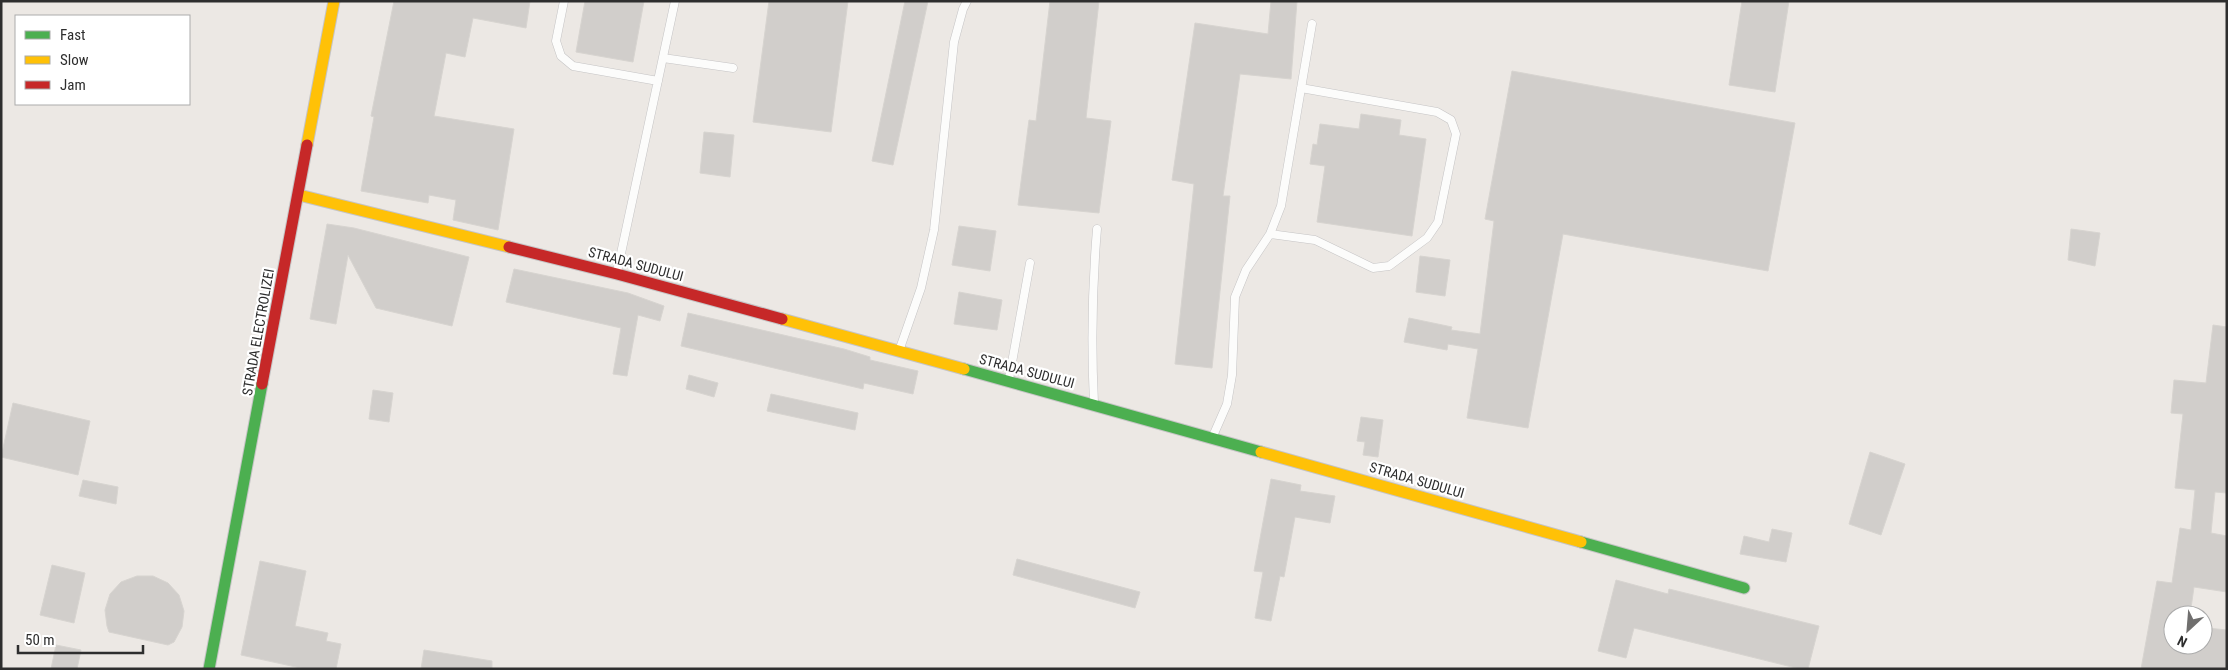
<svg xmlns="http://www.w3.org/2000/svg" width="2228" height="670" font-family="'Roboto Condensed',sans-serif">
  <rect width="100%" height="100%" fill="#ece8e4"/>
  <path fill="#d1cecb" stroke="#d7d4d0" d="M394,1H530L526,28L473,18L465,57L446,53L434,116L514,129L498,230L453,220L456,200L429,195L428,203L361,191L374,117L371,116Z
    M585,1H644L633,62L576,52Z
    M769,1H848L831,132L753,122Z
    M905,1H928L893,165L872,161Z
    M1050,1H1099L1086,118L1111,121L1099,213L1018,205L1029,120L1036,121Z
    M1271,1H1297L1291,79L1240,74L1223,196H1230L1212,368L1175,364L1194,184L1172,180L1195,23L1268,34Z
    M1742,1H1789L1775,92L1729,85Z
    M1512,71L1795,123L1768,271L1563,234L1528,428L1467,418L1478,349L1448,344L1447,350L1404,342L1409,318L1452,327L1451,330L1480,334L1494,221L1485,219Z
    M1361,114L1401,120L1399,135L1426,139L1412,236L1317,222L1325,166L1310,164L1313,144L1317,145L1320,124L1359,129Z
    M704,132L734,135L730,177L700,173Z
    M327,224L354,228L469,257L452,326L376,308L348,255L336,324L310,319Z
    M959,226L996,231L990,271L952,265Z
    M2071,229L2100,233L2095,266L2068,260Z
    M1420,256L1450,260L1445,296L1416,292Z
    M514,269L628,293L664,306L660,321L638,315L627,376L613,374L621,328L506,302Z
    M959,292L1002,300L997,330L954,324Z
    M688,313L844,349L870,357V360L918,371L913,394L864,383L863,389L681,346Z
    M2213,325L2227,327V493L2215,492L2211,533L2227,536V592L2194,587L2190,615H2173V645H2205L2207,628L2227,630V669H2141L2157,581L2172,583L2180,528L2191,530L2195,490L2175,488L2183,414L2171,413L2174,380L2206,383Z
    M689,375L718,383L714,397L686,389Z
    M373,390L393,393L389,422L369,419Z
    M771,394L858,413L855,430L767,411Z
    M13,403L90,421L78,475L1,457Z
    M1361,417L1383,420L1378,457L1363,455L1365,442L1357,441Z
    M1870,452L1905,464L1881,535L1849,524Z
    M1271,479L1301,485L1300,491L1335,496L1330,523L1295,517L1284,577L1280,576L1271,621L1255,618L1263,572L1254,571Z
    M83,480L118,487L116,504L79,496Z
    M1772,529L1792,533L1786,562L1740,554L1744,536L1769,542Z
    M1017,559L1140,592L1135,608L1013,575Z
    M260,561L306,571L295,626L328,633L326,641L341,644L336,669H305L241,655Z
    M52,565L85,573L74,623L40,615Z
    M137,576H153L168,583L179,595L184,611L182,627L174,642L168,645L109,632L107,626L105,610L110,594L121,582Z
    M1616,580L1668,594L1669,589L1819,626L1808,669H1800L1634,628L1626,658L1598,651Z
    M56,645L81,650L77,669H51Z
    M424,650L492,661V669H421Z"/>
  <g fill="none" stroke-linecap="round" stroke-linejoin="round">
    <defs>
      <path id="lane" d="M564,1L556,41L561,56L573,66L658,81
        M663,58L733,68
        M1270,234L1315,240L1373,268L1389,266L1427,238L1438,222L1456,134L1451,120L1437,112L1301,88
        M617,272L675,1
        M899,351L921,288L934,230L954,42L963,9L967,1
        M1009,379L1030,263
        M1094,403C1091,343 1092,289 1097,229
        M1213,436L1227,404L1232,375L1235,297L1246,270L1270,234L1281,206L1312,24"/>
      <path id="fast" d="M964,369L1261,452
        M1581,542L1744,588
        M209,669L262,384"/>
      <path id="slow" d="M307,145L334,1
        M299,195L509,247
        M782,319L964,369
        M1261,452L1581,542"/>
      <path id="jam" d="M509,247L617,274L782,319
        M262,384L307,145"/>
    </defs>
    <use href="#lane" stroke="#c5c4c5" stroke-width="9"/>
    <use href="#fast" stroke="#c5c4c5" stroke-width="13"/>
    <use href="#slow" stroke="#c5c4c5" stroke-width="13"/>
    <use href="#jam" stroke="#c5c4c5" stroke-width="13"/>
    <use href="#lane" stroke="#fcfcfb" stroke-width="8"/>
    <use href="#fast" stroke="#4caf50" stroke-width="11"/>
    <use href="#slow" stroke="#ffc107" stroke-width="11"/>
    <use href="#jam" stroke="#c62828" stroke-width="11"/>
  </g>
  <g text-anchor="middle" stroke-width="4.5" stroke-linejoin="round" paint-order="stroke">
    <g font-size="14" fill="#2e2e2e" stroke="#fff">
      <text transform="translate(636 264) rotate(15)" y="5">STRADA SUDULUI</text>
      <text transform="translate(258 332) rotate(-80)" y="5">STRADA ELECTROLIZEI</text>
      <text transform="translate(1027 371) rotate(15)" y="5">STRADA SUDULUI</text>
      <text transform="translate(1417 480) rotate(16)" y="5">STRADA SUDULUI</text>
    </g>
  </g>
  <rect width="2228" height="670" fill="none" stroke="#2e2e2e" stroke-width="5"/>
  <rect x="15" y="15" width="175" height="90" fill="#ffffff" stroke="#ababab"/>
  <rect x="25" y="31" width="25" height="8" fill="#4caf50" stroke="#ababab"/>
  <text x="60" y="40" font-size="15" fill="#2e2e2e">Fast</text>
  <rect x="25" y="56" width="25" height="8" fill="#ffc107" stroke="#ababab"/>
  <text x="60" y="65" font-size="15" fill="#2e2e2e">Slow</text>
  <rect x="25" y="81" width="25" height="8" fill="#c62828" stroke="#ababab"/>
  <text x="60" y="90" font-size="15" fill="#2e2e2e">Jam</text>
  <g transform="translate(2188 630) rotate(206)"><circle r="24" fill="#ffffff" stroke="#ababab"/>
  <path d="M0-4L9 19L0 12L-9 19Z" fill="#706f6e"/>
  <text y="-8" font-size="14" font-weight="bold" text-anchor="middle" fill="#2e2e2e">N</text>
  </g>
  <path d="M18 645v8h125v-8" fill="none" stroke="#2e2e2e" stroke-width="2.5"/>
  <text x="25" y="645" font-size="15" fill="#2e2e2e" stroke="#ffffff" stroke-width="4" paint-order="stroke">50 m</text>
</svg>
